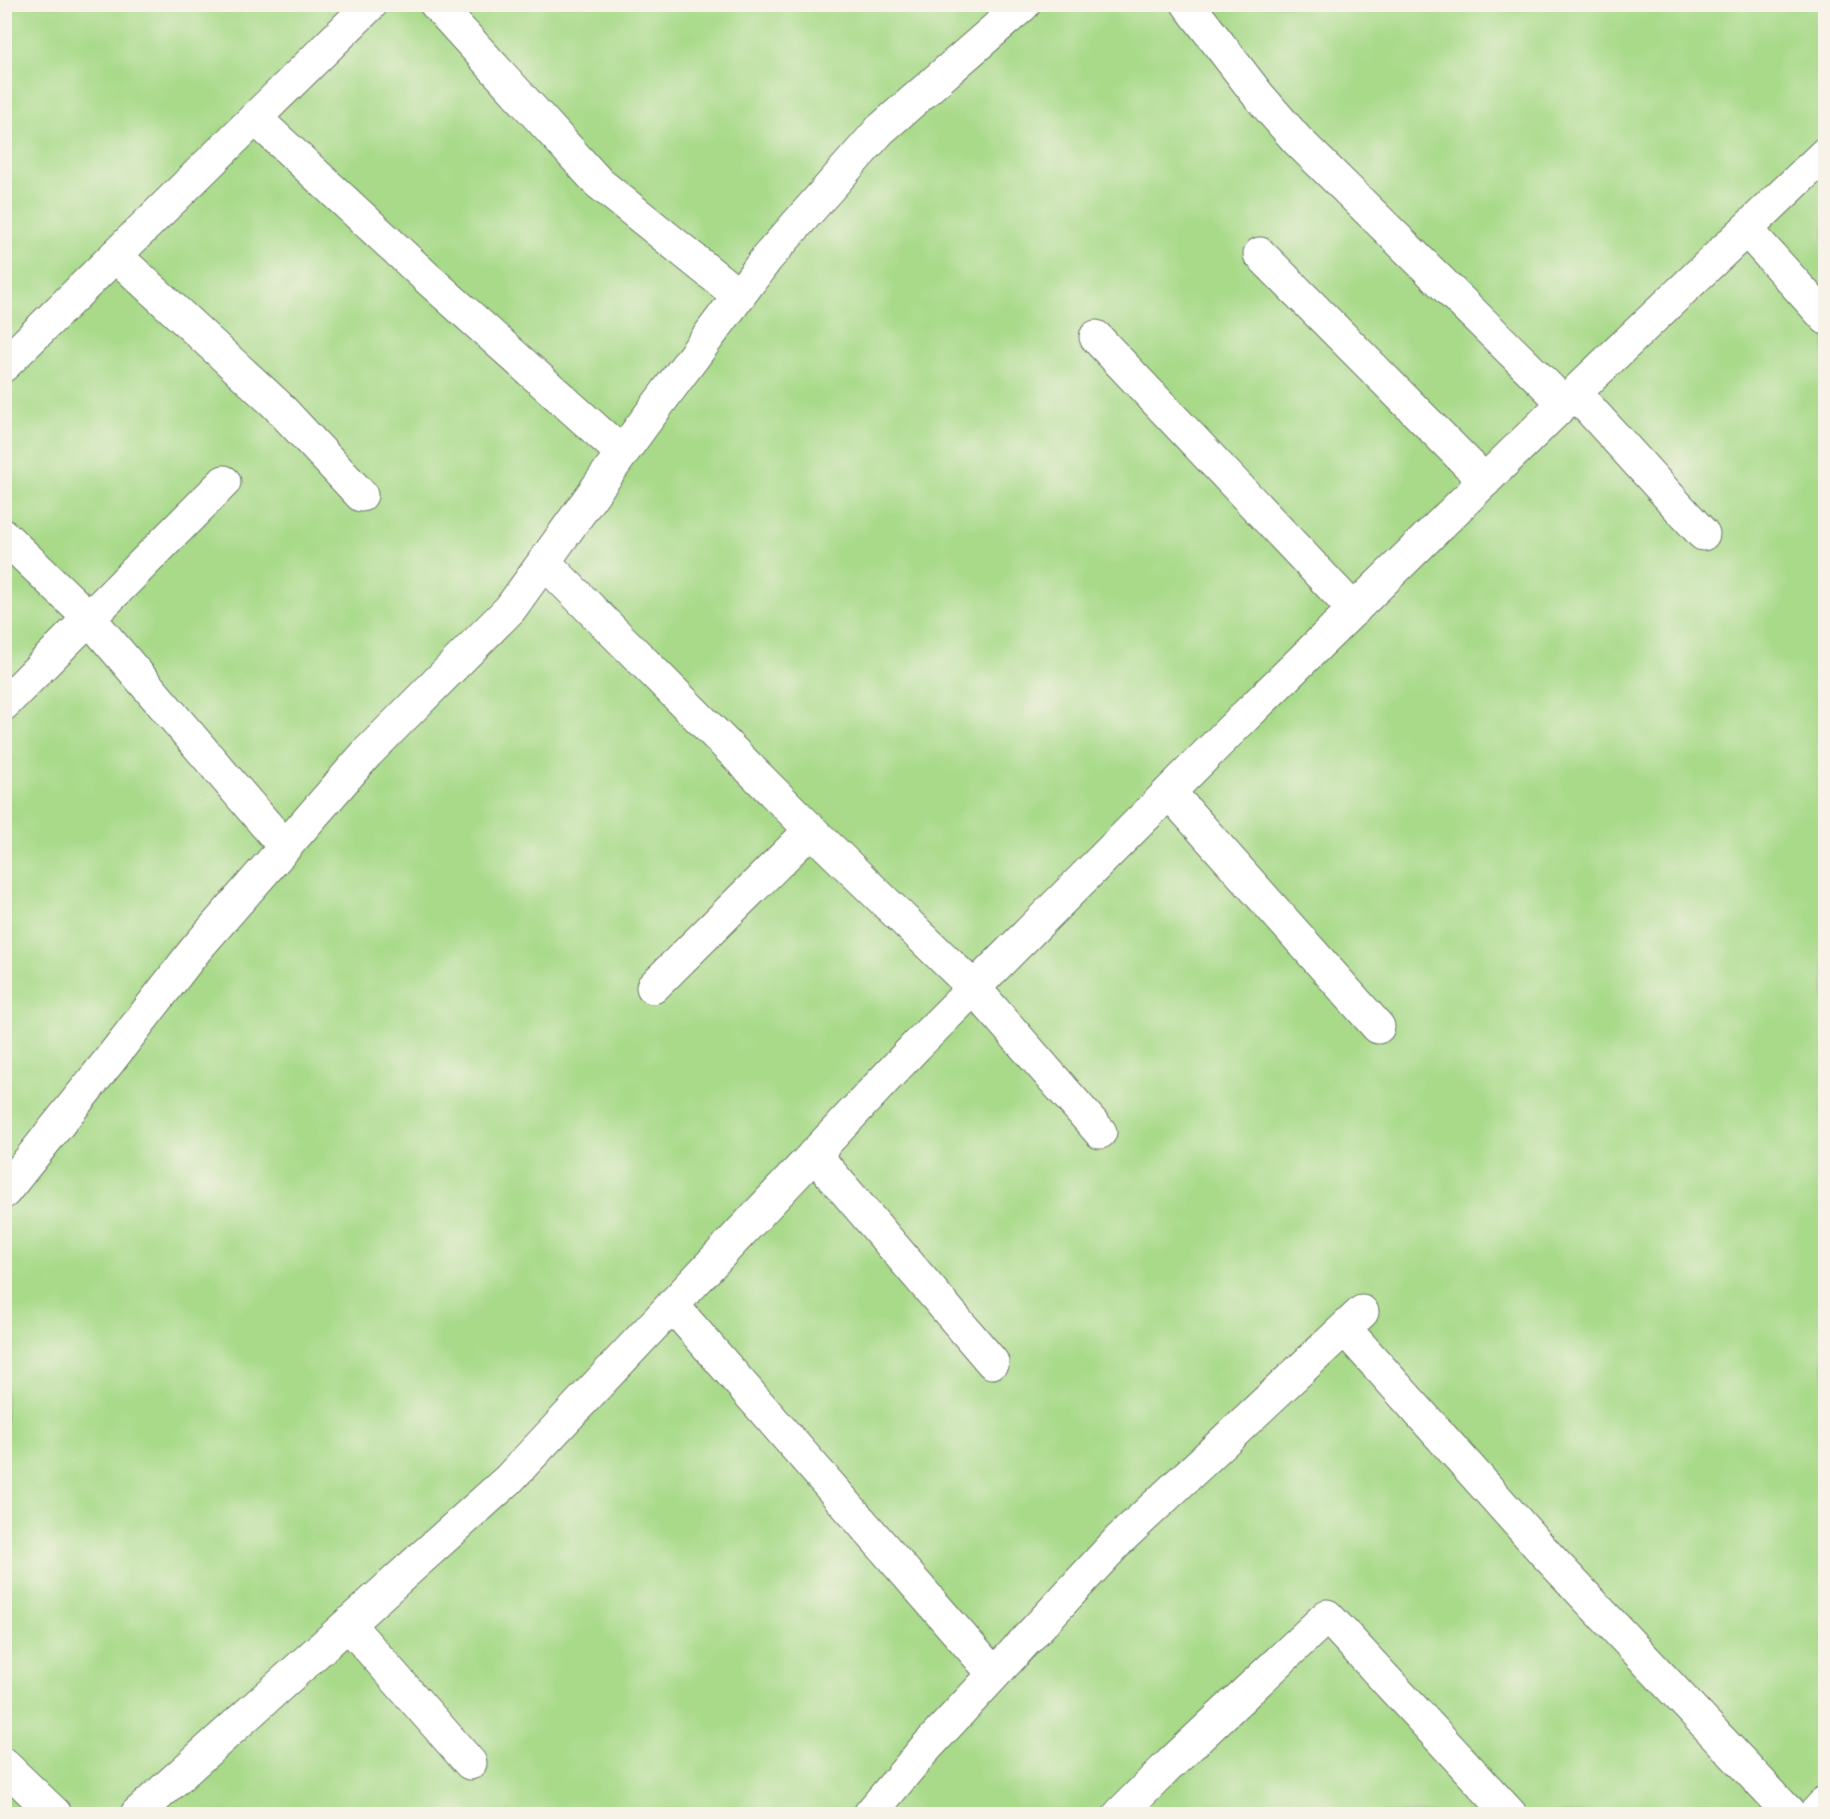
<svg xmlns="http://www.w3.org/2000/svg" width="1830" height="1819" font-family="Mynerve,sans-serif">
  <rect width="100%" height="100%" fill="#f7f3e8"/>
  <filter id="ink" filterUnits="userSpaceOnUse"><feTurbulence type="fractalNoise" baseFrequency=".0167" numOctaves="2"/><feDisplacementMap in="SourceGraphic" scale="12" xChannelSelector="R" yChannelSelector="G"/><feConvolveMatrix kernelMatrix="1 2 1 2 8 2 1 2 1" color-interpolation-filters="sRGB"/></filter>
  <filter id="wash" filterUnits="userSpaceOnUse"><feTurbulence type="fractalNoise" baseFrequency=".008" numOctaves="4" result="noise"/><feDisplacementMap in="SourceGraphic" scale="24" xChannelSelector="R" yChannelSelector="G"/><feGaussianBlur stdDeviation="1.35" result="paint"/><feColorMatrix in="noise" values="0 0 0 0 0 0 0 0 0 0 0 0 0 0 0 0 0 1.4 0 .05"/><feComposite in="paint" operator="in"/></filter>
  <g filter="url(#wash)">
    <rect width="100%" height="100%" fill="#f5dfc6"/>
    <path fill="#a8da89" stroke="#648c5e" stroke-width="1.5" d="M5,5H1825V1814H5Z"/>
  </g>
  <g filter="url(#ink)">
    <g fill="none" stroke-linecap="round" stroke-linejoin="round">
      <defs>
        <path id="minor" d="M436,4L599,183L739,296
          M1188,4L1258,95L1297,140L1564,403
          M255,118L425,276L622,453
          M1746,229L1826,318
          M1260,254L1485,481
          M116,256L276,404L361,495
          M1096,337L1354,610
          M4,365L371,4
          M1575,393L1703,534
          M4,536L89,618L285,847
          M544,562L811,830L974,988L1100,1132
          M4,704L224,482
          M1169,792L1378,1027
          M653,987L811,830
          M814,1154L992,1362
          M4,1192L109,1061L196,949L367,753L510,609L641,427L767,258L880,130L1024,4
          M672,1305L994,1674
          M1345,1329L1545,1553L1790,1814
          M348,1624L470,1763
          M4,1765L55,1814
          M137,1814L508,1480L917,1045L1229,732L1564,403L1826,153
          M870,1814L923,1751L1120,1539L1362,1312
          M1120,1814L1164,1770L1327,1616L1510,1814
          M1815,1814L1826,1802"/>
      </defs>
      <use href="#minor" stroke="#6a7667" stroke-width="35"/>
      <use href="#minor" stroke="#fff" stroke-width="33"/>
    </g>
  </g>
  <rect width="1830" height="1819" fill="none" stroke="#f7f3e8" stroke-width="24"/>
</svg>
